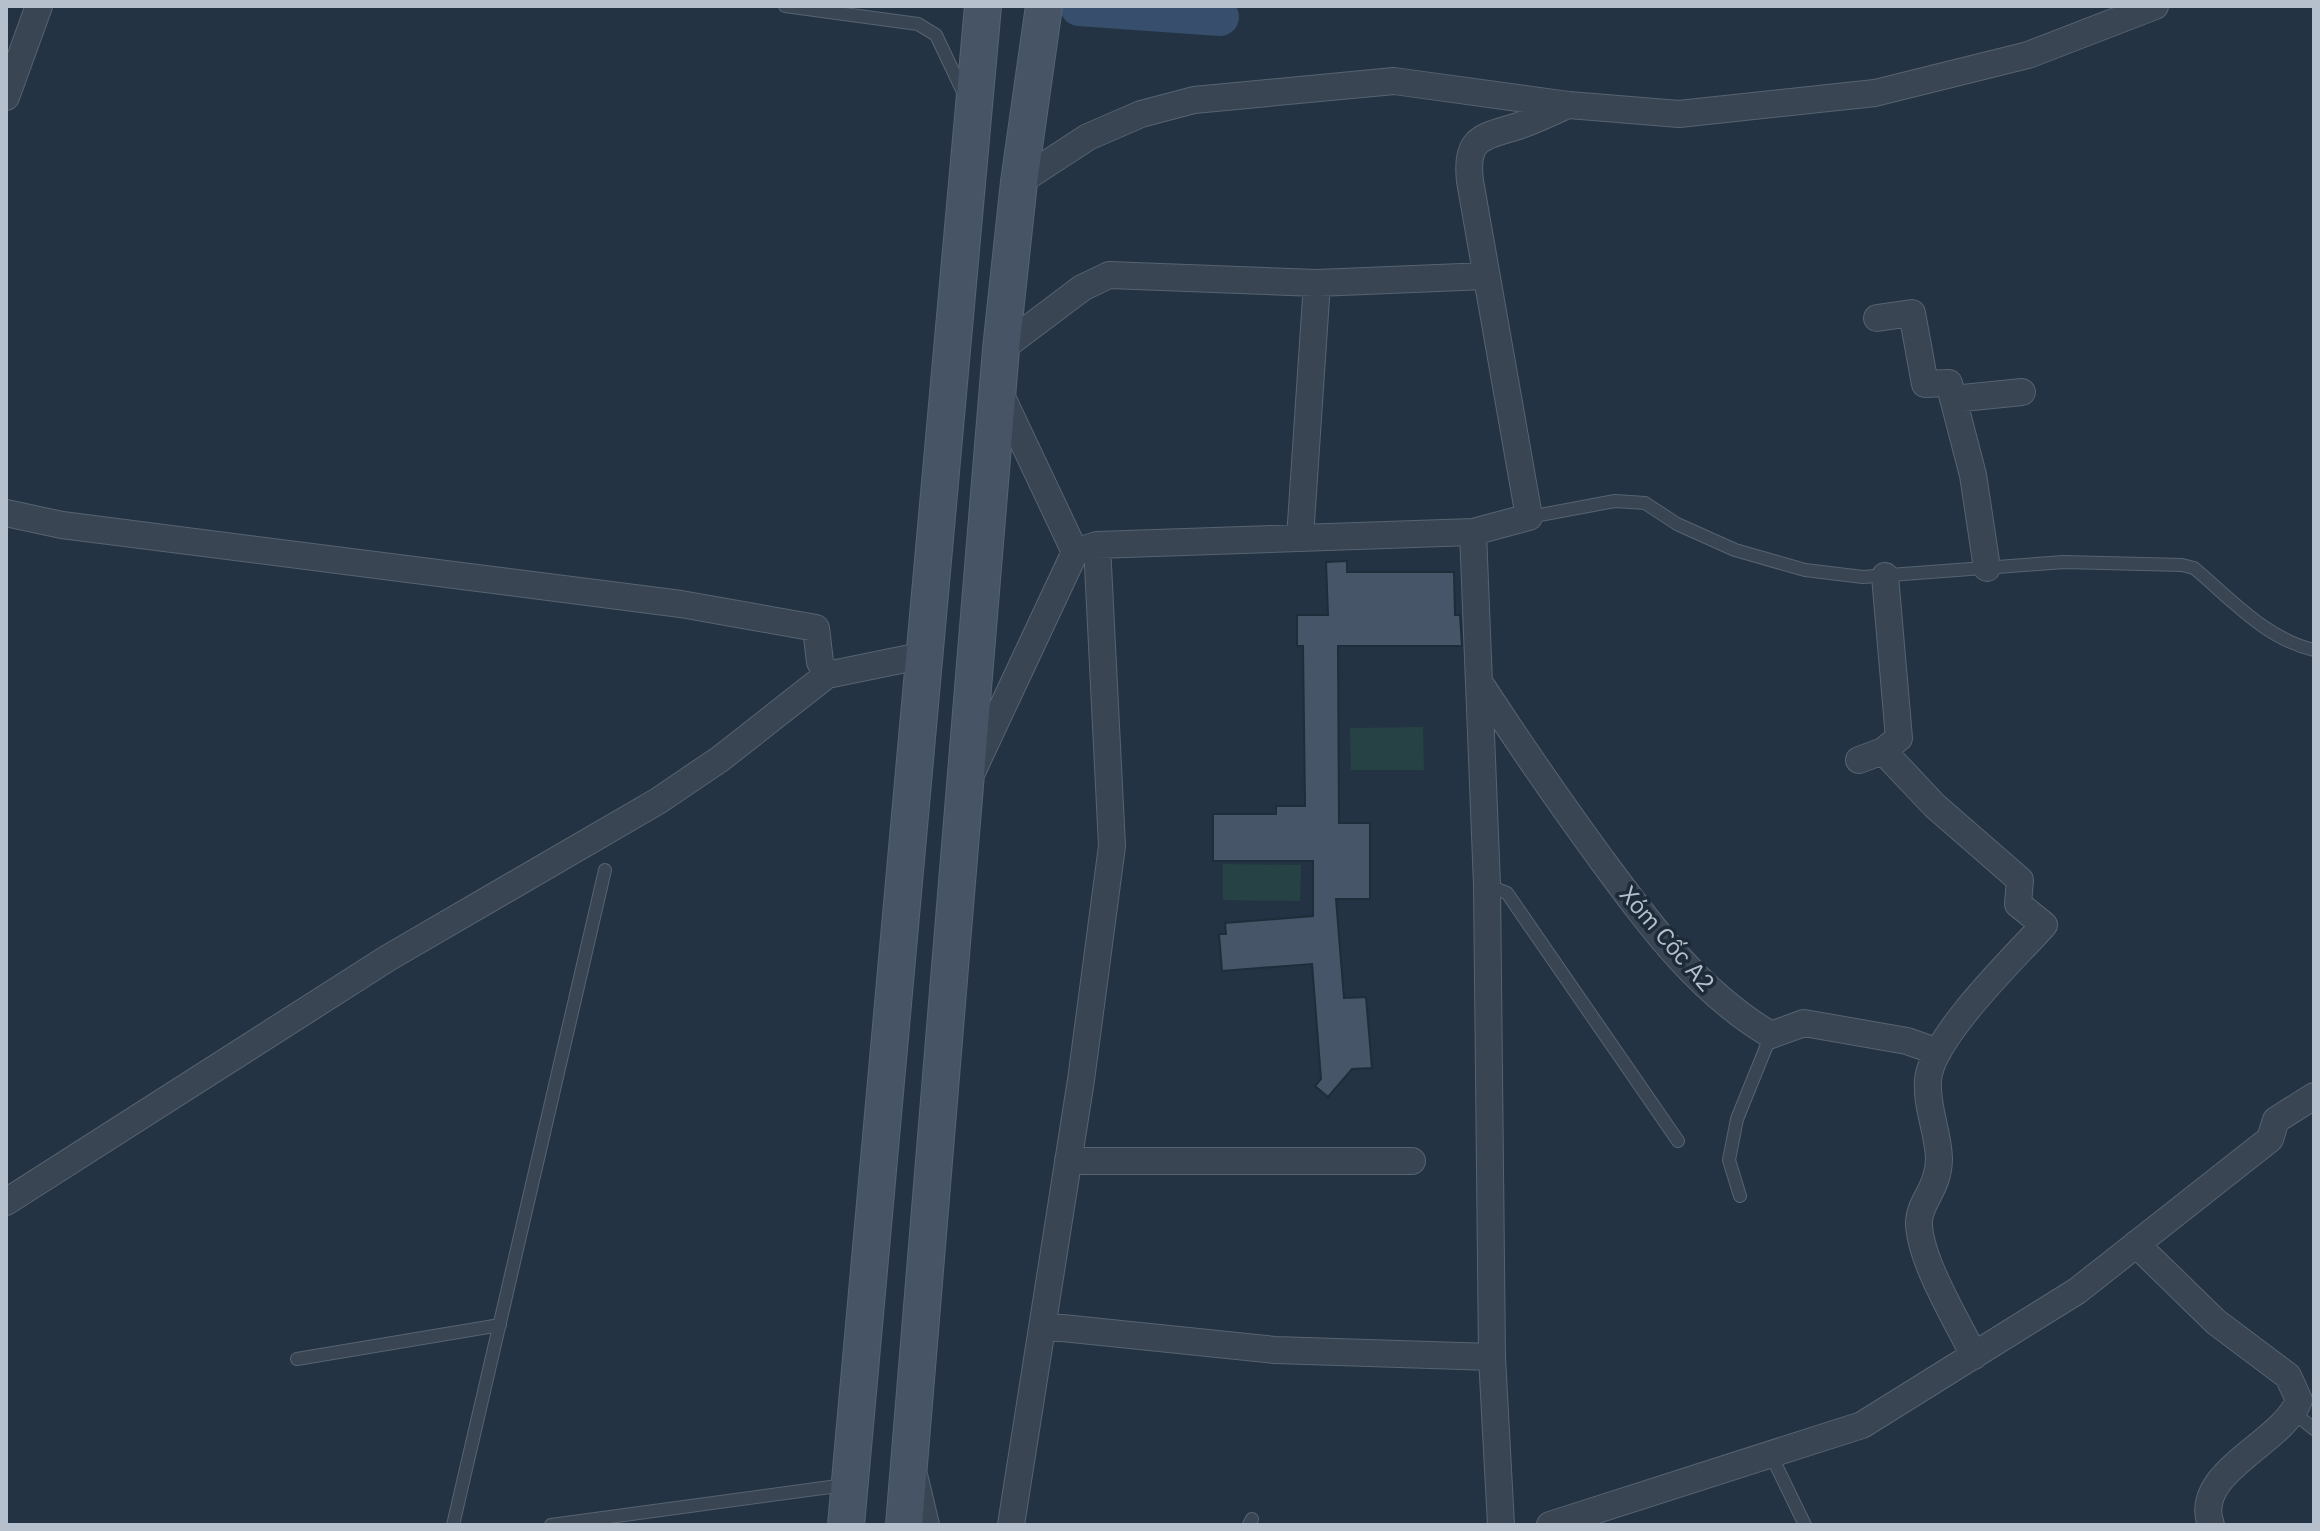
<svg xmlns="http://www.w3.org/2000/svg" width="2320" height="1531" font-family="'IBM Plex Sans',sans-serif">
  <rect width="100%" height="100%" fill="#243343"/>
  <path fill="#264244" d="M1423,727L1424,770H1351L1350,728Z
    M1223,864L1301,865L1300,901L1223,900Z"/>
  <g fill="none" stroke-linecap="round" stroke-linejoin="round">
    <path stroke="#374f6c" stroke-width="38" d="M1079,7L1220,17"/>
  </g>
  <path fill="#465568" stroke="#1f2c3a" stroke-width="2" d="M1347,561V572H1454L1455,615H1460L1462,646H1338L1339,823H1370V899H1336L1344,998L1366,997L1372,1068L1352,1069L1328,1097L1315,1086L1321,1079L1312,964L1222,971L1219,934H1226L1225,923L1313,916V861H1213V814H1276V806H1305L1303,646H1297V615H1328L1326,562Z"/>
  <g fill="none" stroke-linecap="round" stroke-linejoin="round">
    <defs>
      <path id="lane" d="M785,6L918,24L936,35L964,94
        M1529,517L1615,501L1645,503L1677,524L1735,550L1805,570L1863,577L2064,562L2182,565L2194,568C2231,599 2266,639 2314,650
        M1487,885L1507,893L1678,1141
        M1740,1196L1729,1160L1737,1119L1771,1035
        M297,1359L500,1325
        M2294,1413L2314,1429
        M1772,1457L1805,1525
        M453,1525L605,870
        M551,1525L845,1485
        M1249,1525L1252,1519"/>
      <path id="street" d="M6,97L39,6
        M1019,182L1088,137L1141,114L1194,100L1394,81L1569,105L1679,114L1875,93L2028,55L2155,6
        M1877,318L1912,313L1925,384L1949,383L1973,475L1987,568
        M1001,349L1082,288L1109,275L1317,283L1486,276
        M1953,399L2022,392
        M6,513L62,525L681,604L816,628L820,662L827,675
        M1473,532L1529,517L1470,181C1465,138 1482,137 1515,127C1533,122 1551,112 1568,105
        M1300,538L1317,283
        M1075,552L1097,545L1473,532L1487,885L1492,1357L1501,1525
        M1885,576L1899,738L1883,751L1935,806L2020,880L2018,904L2044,925C2015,957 1931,1038 1928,1080C1926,1107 1938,1131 1939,1158C1939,1188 1920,1201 1919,1221C1918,1258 1958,1322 1974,1356
        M1481,685C1519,743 1558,800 1599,856C1649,924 1697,991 1771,1035L1804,1023L1907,1041L1938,1052
        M1859,760L1883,751
        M973,770L1075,552L999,391
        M1068,1161H1412
        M6,1202L388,958L658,801L720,759L827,675L925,655
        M2136,1244L2216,1322L2288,1376L2299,1400C2283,1444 2191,1472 2211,1525
        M1043,1326L1275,1350L1492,1357
        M915,1479L926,1525
        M1011,1525L1081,1080L1112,846L1097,545
        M1550,1525L1862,1425L2077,1291L2270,1139L2276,1120L2314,1096"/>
      <path id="secondary" d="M846,1525L983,6
        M904,1525L1001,349L1019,182L1044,6"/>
    </defs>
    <use href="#lane" stroke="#576370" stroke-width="14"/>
    <use href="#street" stroke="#576370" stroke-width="28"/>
    <use href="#secondary" stroke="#576370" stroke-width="38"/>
    <use href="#lane" stroke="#394553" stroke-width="12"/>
    <use href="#street" stroke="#394553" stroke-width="26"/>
    <use href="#secondary" stroke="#465466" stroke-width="36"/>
  </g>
  <g text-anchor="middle" stroke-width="7" stroke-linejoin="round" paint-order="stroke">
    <g font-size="24" fill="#b6c0cd" stroke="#1d2a38">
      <text transform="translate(1667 939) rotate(49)" y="8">Xóm Cốc A2</text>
    </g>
  </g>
  <rect width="2320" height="1531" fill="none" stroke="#b6c0cd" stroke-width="16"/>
</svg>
